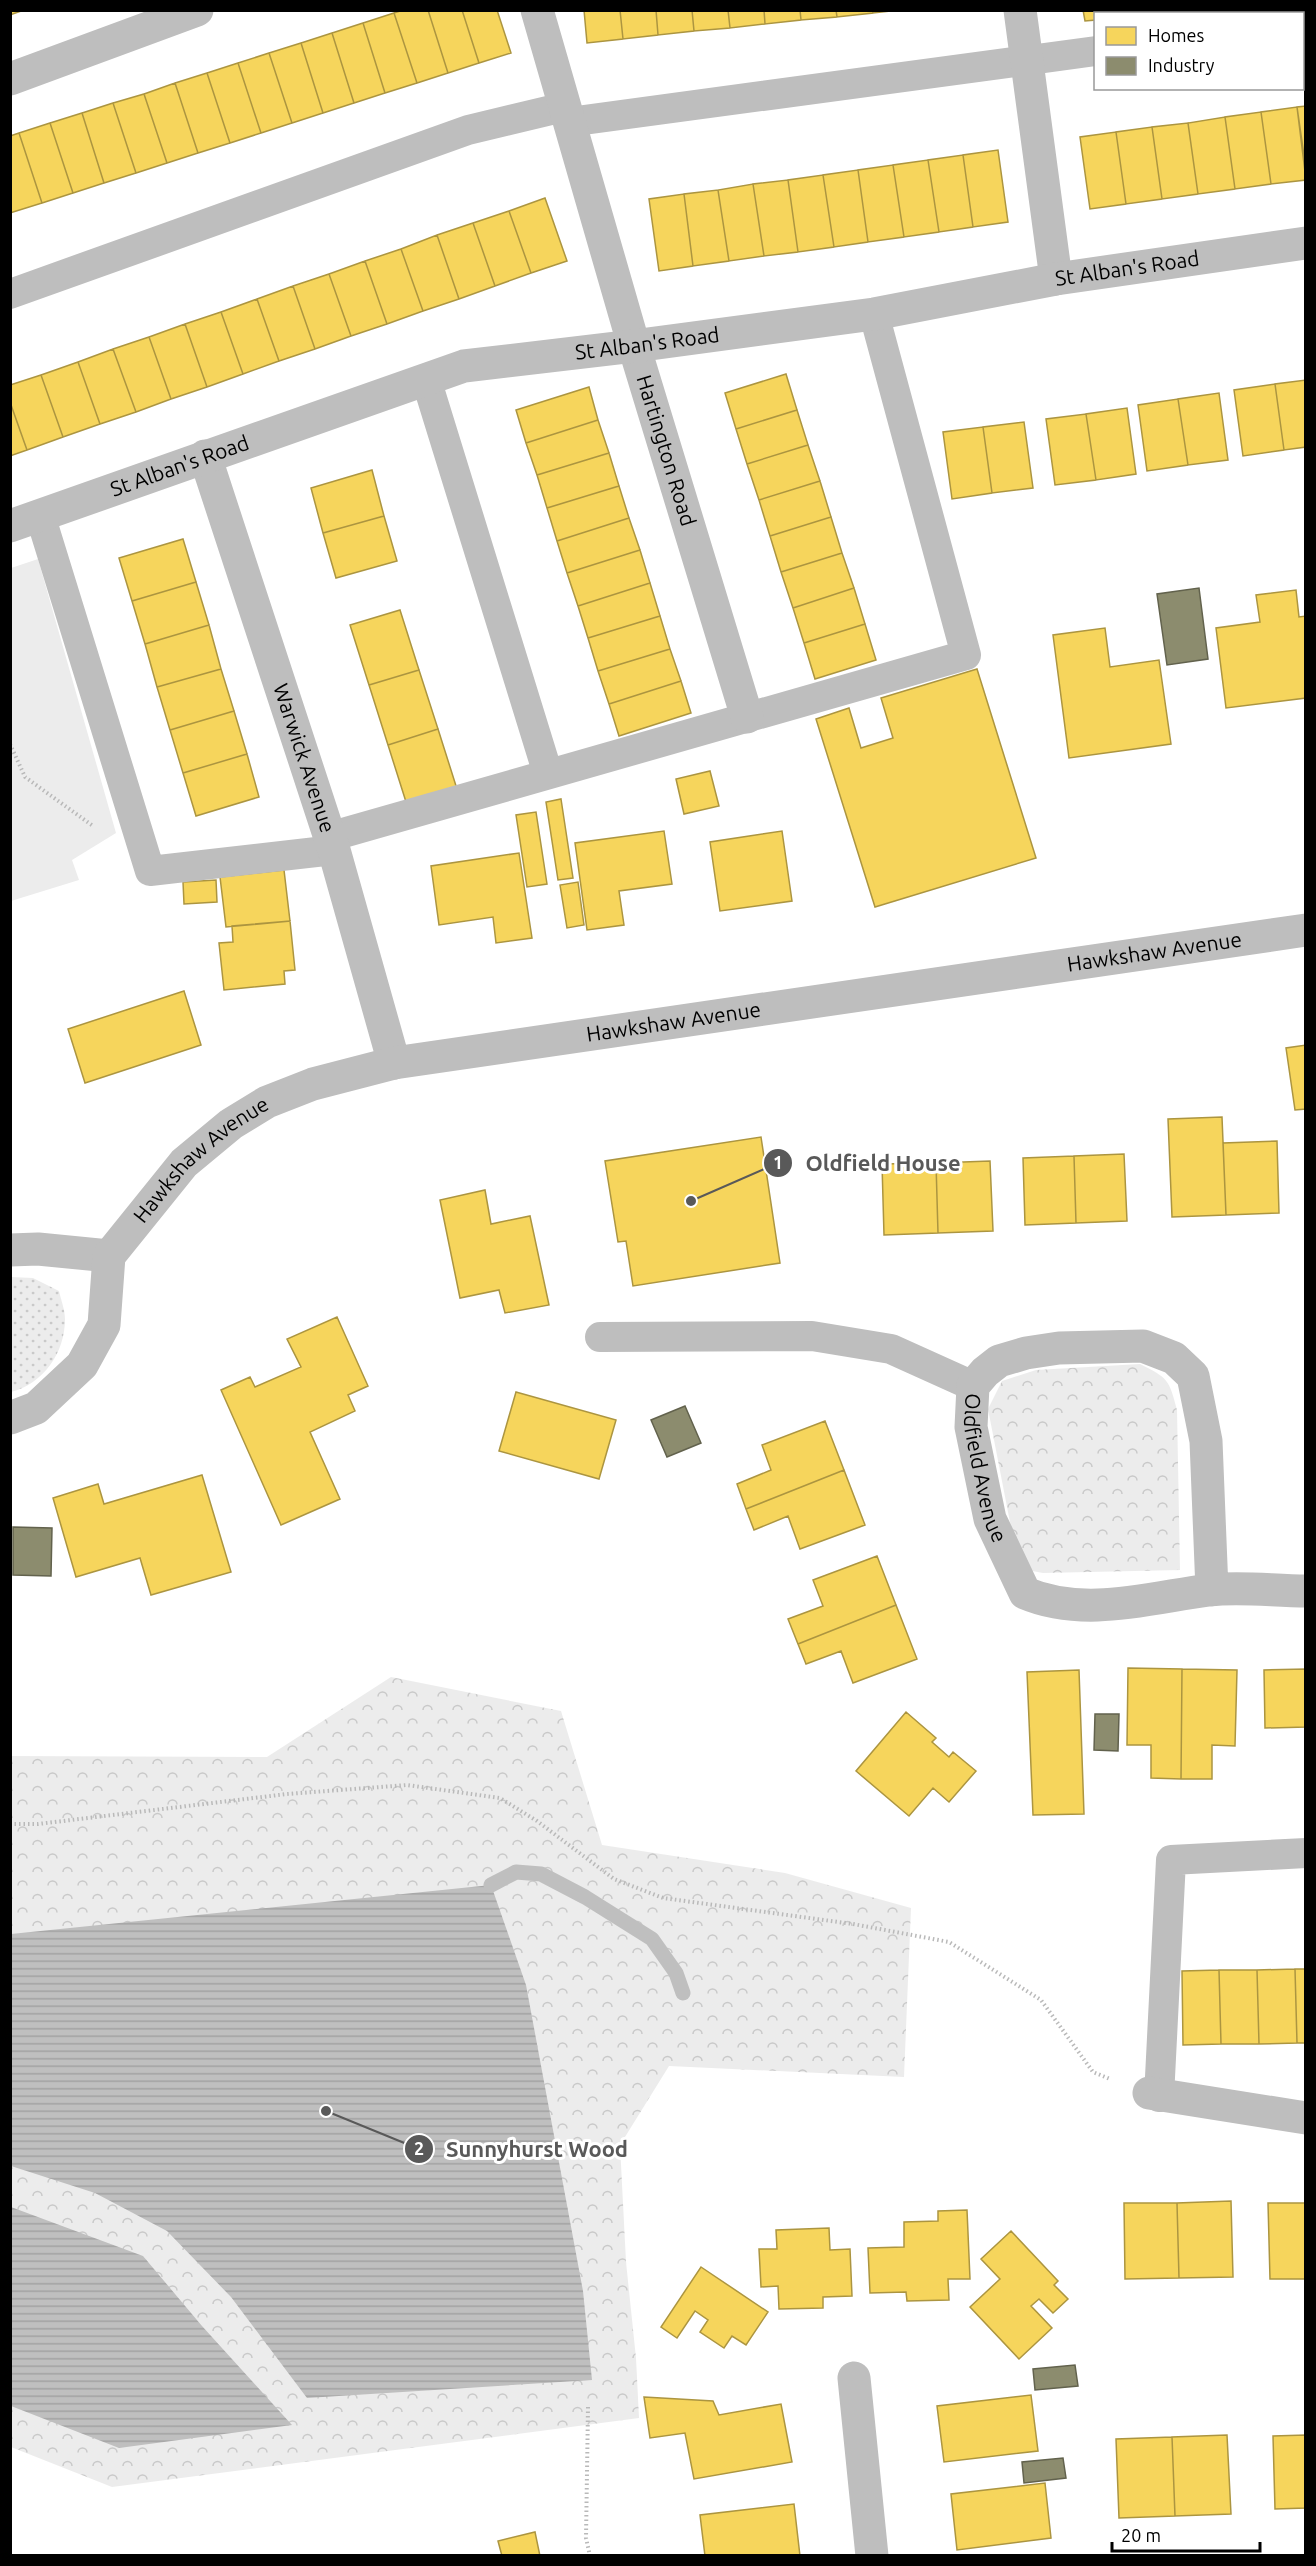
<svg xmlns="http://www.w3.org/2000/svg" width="1316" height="2566" font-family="Ubuntu,sans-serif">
  <defs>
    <pattern id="grass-dots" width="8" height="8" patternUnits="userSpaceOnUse" patternTransform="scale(1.5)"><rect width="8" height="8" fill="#ececec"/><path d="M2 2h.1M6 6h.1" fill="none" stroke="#c9c9c9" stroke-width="1.8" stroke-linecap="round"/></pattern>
    <pattern id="forest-crowns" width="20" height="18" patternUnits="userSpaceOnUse" patternTransform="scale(1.5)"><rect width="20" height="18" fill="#ececec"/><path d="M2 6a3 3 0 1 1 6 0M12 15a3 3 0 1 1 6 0" fill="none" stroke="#c9c9c9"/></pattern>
    <pattern id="water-rules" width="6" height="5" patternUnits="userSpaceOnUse" patternTransform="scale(1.5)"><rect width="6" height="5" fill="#bfbfbf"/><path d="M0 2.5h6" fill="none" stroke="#a2a2a2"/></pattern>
  </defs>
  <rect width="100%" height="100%" fill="#fff"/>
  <path fill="url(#grass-dots)" d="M11,1277L33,1278L59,1291C61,1300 65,1310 65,1319C65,1353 43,1384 11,1392Z"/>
  <path fill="url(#forest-crowns)" d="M1140,1364C1168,1378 1169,1379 1177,1410L1180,1570L1043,1573L1027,1570L1015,1548L988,1409L1002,1381L1036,1370Z
    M391,1677L561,1711L602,1845L785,1873L911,1908L904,2077L669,2066L620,2145L626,2262L636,2358L639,2418L112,2487L11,2447L10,1756L267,1757Z"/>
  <path fill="#ececec" d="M38,559L116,833L72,860L79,880L11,901V568Z"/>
  <path fill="url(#water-rules)" d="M491,1885L526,1985L583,2291L592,2380L307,2398L231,2297L167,2231L95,2193L11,2166V1934Z
    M11,2207L143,2256L202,2326L292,2425L119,2448L11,2406Z"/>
  <path fill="#f6d55c" stroke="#ac9540" stroke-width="1.5" d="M10,10H24L10,15Z
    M403,10H428L448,73L417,83L394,13Z
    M428,10H462L479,63L448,73Z
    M462,10H497L511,53L479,63Z
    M584,10H620L623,39L587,43Z
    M620,10H656L658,35L623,39Z
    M656,10H692L694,31L658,35Z
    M692,10H728L730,28L694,31Z
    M728,10H764L765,24L730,28Z
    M764,10H800L801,20L765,24Z
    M800,10H836L837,17L801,20Z
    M836,10H872L873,13L837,17Z
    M872,10H900L873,13Z
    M1083,10H1119V14H1096V20L1085,21Z
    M394,13L417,83L385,93L363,23Z
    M363,23L385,93L354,103L332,33Z
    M332,33L354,103L323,113L301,43Z
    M301,43L323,113L292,123L269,53Z
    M269,53L292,123L261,133L238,63Z
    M238,63L261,133L230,143L207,73Z
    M207,73L230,143L198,153L175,83Z
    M175,83L198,153L167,163L144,94Z
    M144,94L167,163L136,173L113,103Z
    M113,103L136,173L104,183L82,113Z
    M1306,106V169L1297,107Z
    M1297,107L1306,180L1271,184L1261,112Z
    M1261,112L1271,184L1235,189L1225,117Z
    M82,113L104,183L73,193L50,123Z
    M1225,117L1235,189L1198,194L1188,123Z
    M50,123L73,193L42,203L19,133Z
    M1188,123L1198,194L1162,199L1152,127Z
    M1152,127L1162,199L1126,204L1116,132Z
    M1116,132L1126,204L1090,209L1080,137Z
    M19,133L42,203L10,213V136Z
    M998,150L1008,222L973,227L963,155Z
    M963,155L973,227L939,232L928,160Z
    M928,160L939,232L904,237L893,165Z
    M893,165L904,237L868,242L858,170Z
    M858,170L868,242L834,247L823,175Z
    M823,175L834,247L798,252L788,180Z
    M788,180L798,252L764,256L753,184Z
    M753,184L764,256L729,261L718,190Z
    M718,190L729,261L693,266L684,194Z
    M684,194L693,266L659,271L649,199Z
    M545,198L567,261L531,273L509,211Z
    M509,211L531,273L495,286L473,223Z
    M473,223L495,286L459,299L437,235Z
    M437,235L459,299L423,311L401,249Z
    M401,249L423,311L387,324L365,261Z
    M365,261L387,324L351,336L329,274Z
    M329,274L351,336L315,349L293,286Z
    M293,286L315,349L279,361L257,299Z
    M257,299L279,361L243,374L221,312Z
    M221,312L243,374L207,387L185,324Z
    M185,324L207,387L171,399L149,337Z
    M149,337L171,399L136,412L113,349Z
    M113,349L136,412L100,424L78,362Z
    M78,362L100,424L63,437L41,375Z
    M786,374L797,410L736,429L725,393Z
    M41,375L63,437L27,450L10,402V385Z
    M1306,380V447L1284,450L1275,384Z
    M1275,384L1284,450L1243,456L1234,390Z
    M589,387L598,420L526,443L516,410Z
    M1219,393L1228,460L1188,465L1178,399Z
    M1178,399L1188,465L1147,471L1138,405Z
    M10,402L27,450L10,456Z
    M1127,408L1136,474L1096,480L1086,414Z
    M797,410L808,445L747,464L736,429Z
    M1086,414L1096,480L1055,485L1046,419Z
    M598,420L609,453L537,475L526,443Z
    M1024,422L1033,488L992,493L983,427Z
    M983,427L992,493L952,499L943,432Z
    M808,445L820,481L759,500L747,464Z
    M609,453L619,486L547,508L537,475Z
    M372,470L384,516L323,533L311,488Z
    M820,481L831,517L770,536L759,500Z
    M619,486L629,518L557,541L547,508Z
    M384,516L397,561L336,578L323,533Z
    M831,517L842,553L781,572L770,536Z
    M629,518L640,550L567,573L557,541Z
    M183,539L196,582L132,601L119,558Z
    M640,550L650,583L578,606L567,573Z
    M842,553L854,588L793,608L781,572Z
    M196,582L209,625L145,644L132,601Z
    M650,583L660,616L588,638L578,606Z
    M854,588L865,624L804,643L793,608Z
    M1296,590L1299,617L1306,616V698L1226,708L1216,628L1260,622L1256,595Z
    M400,610L419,670L369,685L350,625Z
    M660,616L670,649L598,671L588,638Z
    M865,624L876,660L815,679L804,643Z
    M209,625L221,669L157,687L145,644Z
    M1105,628L1110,667L1159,660L1171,744L1069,758L1053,635Z
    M670,649L681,681L609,704L598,671Z
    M221,669L234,711L170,730L157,687Z
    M977,669L1036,858L875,907L816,719L849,708L861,748L893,738L881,698Z
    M419,670L438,729L388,745L369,685Z
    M681,681L691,713L619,736L609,704Z
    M234,711L247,754L183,773L170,730Z
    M438,729L457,789L407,805L388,745Z
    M247,754L259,797L196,816L183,773Z
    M710,771L719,806L684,814L676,779Z
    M561,799L573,878L558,880L546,802Z
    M536,812L547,884L527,887L516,815Z
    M664,831L672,884L619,891L624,925L587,930L575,843Z
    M782,831L792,901L720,911L710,842Z
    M519,853L532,938L496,943L493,917L439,925L431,866Z
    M284,870L290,921L226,927L220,877Z
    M216,880L217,902L184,904L183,882Z
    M578,882L584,925L567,928L560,885Z
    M290,921L295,970L284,971L285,984L224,990L219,943L233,942L232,926Z
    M184,991L201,1045L85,1083L68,1029Z
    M1306,1045V1109L1295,1110L1286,1048Z
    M1222,1117L1226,1215L1172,1217L1168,1119Z
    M761,1137L780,1263L633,1286L626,1241L618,1242L605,1161Z
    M1277,1141L1279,1213L1226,1215L1223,1143Z
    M1124,1154L1127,1221L1076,1223L1074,1156Z
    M1074,1156L1076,1223L1025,1225L1023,1158Z
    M990,1161L993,1231L938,1233L936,1163Z
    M936,1163L938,1233L884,1235L882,1164Z
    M485,1190L491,1224L530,1216L549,1305L505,1313L499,1290L460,1298L440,1200Z
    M337,1317L368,1386L348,1395L355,1411L310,1432L340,1499L281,1525L221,1390L250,1377L255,1387L301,1367L287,1339Z
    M516,1392L616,1420L599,1479L499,1451Z
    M825,1421L844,1470L746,1509L737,1484L771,1470L762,1445Z
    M844,1470L865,1525L800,1549L788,1516L754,1530L746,1509Z
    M202,1475L231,1572L151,1595L140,1558L76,1577L53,1498L98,1484L104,1504Z
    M877,1556L896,1605L798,1644L788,1619L823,1606L813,1580Z
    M896,1605L917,1659L853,1683L841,1651L806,1664L798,1644Z
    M1128,1668L1182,1669L1181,1779L1151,1778V1745H1127Z
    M1182,1669L1237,1670L1235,1746L1212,1745V1779H1181Z
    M1306,1669V1727L1265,1728L1264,1670Z
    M1079,1670L1084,1814L1033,1815L1027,1672Z
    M906,1712L936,1738L932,1742L949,1757L953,1752L976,1771L949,1802L933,1788L909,1816L856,1771Z
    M1295,1969L1297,2043L1259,2044L1257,1970Z
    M1295,1969H1306V2043H1297Z
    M1219,1970L1221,2044L1183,2045L1182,1971Z
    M1219,1970H1257L1259,2044H1221Z
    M1231,2201L1233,2277L1179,2278L1177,2203Z
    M1124,2203H1177L1179,2278L1125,2279Z
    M1268,2203H1306V2279H1270Z
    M967,2210L970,2279H948L949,2300L907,2301L906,2292L870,2293L868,2248L904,2247V2222L938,2221V2211Z
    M829,2228L830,2250L850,2249L852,2296L823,2297V2308L779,2309L778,2286L761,2287L759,2249H777L776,2230Z
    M1011,2231L1058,2281L1054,2285L1068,2299L1053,2313L1039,2299L1031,2306L1052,2328L1019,2359L970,2307L1000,2279L981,2259Z
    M701,2267L768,2312L746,2345L732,2336L724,2348L700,2332L708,2320L695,2311L677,2338L661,2327Z
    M1031,2395L1038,2451L944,2462L937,2406Z
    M644,2397L713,2401L719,2415L781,2404L792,2462L694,2479L685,2433L650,2438Z
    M1227,2435L1231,2514L1175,2516L1172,2437Z
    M1306,2435V2508L1275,2509L1273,2436Z
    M1172,2437L1175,2516L1119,2518L1116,2439Z
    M1045,2483L1051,2538L957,2550L951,2494Z
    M794,2504L800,2556H705L700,2515Z
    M535,2532L540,2556H502L498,2541Z"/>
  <path fill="#8c8c6e" stroke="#62624d" stroke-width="1.5" d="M1199,588L1208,659L1167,665L1157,594Z
    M685,1406L701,1443L667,1457L651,1420Z
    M13,1527L52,1528L51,1576L13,1575Z
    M1095,1714H1119L1118,1751L1094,1750Z
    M1075,2365L1078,2386L1035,2390L1033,2369Z
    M1063,2458L1066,2478L1024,2483L1022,2462Z"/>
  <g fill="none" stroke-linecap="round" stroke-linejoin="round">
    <path stroke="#bfbfbf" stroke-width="15" d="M491,1885L516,1872L541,1874L585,1897L652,1939L676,1973L683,1993"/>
    <path stroke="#b9b9b9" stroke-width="4" stroke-dasharray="1.5 3" stroke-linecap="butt" d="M10,744L25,777L93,826
      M10,1824H38L287,1794L407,1785L500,1798L537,1821L614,1879L663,1898L853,1924L949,1942L1041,2000L1093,2072L1110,2079
      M588,2407L586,2538L590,2556"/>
    <path stroke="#bebebe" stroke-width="30" d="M1302,22H1306
      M569,122L1096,51
      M10,294L468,130L564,107
      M426,379L548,774
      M40,515L150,871L334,850
      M329,837L966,655L874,314
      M600,1337L812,1336L891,1349L973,1386
      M1159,2097L1171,1860L1306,1853"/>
    <g stroke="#bebebe" stroke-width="33">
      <path id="s1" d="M537,10L634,346L747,717"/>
      <path d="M1020,10L1056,279"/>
      <path d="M10,79L197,10"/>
      <path id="s2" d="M205,456L334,850L394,1063"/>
      <path id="s3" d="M10,526L464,366L634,346L874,314L1056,279L1306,243"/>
      <path d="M10,1250L38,1249L109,1256"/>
      <path id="s4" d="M10,1418L36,1408L82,1365L104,1325L109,1256L184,1163L231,1124L267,1102L313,1084L394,1063L1306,930"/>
      <path id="s5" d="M1212,1590L1206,1441L1193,1376L1174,1358L1143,1346L1059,1348L1026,1353L999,1361L985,1372L973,1386L971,1427L990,1519L1025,1593C1084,1618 1149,1598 1209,1590C1240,1586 1274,1591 1306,1591"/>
      <path d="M1149,2093L1306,2118"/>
      <path d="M854,2378L872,2556"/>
    </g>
  </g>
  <g text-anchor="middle" stroke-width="6" stroke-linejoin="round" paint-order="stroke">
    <g font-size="21" fill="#000" stroke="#fff">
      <text dy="7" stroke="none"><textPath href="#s3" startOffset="1152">St Alban's Road</textPath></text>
      <text dy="7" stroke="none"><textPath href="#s3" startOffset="666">St Alban's Road</textPath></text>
      <text dy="7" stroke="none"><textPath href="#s1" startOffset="459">Hartington Road</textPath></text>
      <text dy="7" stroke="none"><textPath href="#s3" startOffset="180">St Alban's Road</textPath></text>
      <text dy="7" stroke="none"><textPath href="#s2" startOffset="318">Warwick Avenue</textPath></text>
      <text dy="7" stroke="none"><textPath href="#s4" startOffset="1330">Hawkshaw Avenue</textPath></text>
      <text dy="7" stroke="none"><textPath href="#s4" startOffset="844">Hawkshaw Avenue</textPath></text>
      <text dy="7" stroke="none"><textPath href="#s4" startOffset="340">Hawkshaw Avenue</textPath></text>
      <text dy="7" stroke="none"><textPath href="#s5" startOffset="540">Oldfield Avenue</textPath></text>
    </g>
  </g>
  <path fill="none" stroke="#595959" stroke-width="2" d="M691 1201L778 1163M326 2111L419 2149"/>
  <g fill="#595959" stroke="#fff" stroke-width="2">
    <circle cx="691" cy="1201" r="6"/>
    <circle cx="326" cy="2111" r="6"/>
    <circle cx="778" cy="1163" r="15"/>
    <circle cx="419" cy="2149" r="15"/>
  </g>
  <g font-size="18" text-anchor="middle" font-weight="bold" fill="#fff">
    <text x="778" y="1169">1</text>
    <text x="419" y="2155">2</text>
  </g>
  <g font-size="22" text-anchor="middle" font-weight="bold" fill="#595959" stroke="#fff" stroke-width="6" stroke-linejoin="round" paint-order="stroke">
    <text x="883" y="1171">Oldfield House</text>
    <text x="537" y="2157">Sunnyhurst Wood</text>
  </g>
  <rect width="1316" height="2566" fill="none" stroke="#000000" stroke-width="24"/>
  <rect x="1094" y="12" width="210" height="78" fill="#ffffff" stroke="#999999" stroke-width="1.5"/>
  <rect x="1106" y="27" width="30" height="18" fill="#f6d55c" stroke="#999999" stroke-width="1.5"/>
  <text x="1148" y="42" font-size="18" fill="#000000">Homes</text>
  <rect x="1106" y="57" width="30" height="18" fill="#8c8c6e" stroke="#999999" stroke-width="1.5"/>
  <text x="1148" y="72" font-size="18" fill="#000000">Industry</text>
  <path d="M1112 2542v9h148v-9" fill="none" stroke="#000000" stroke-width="3"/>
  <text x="1121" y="2542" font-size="18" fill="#000000" stroke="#ffffff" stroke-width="4.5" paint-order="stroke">20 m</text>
</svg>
